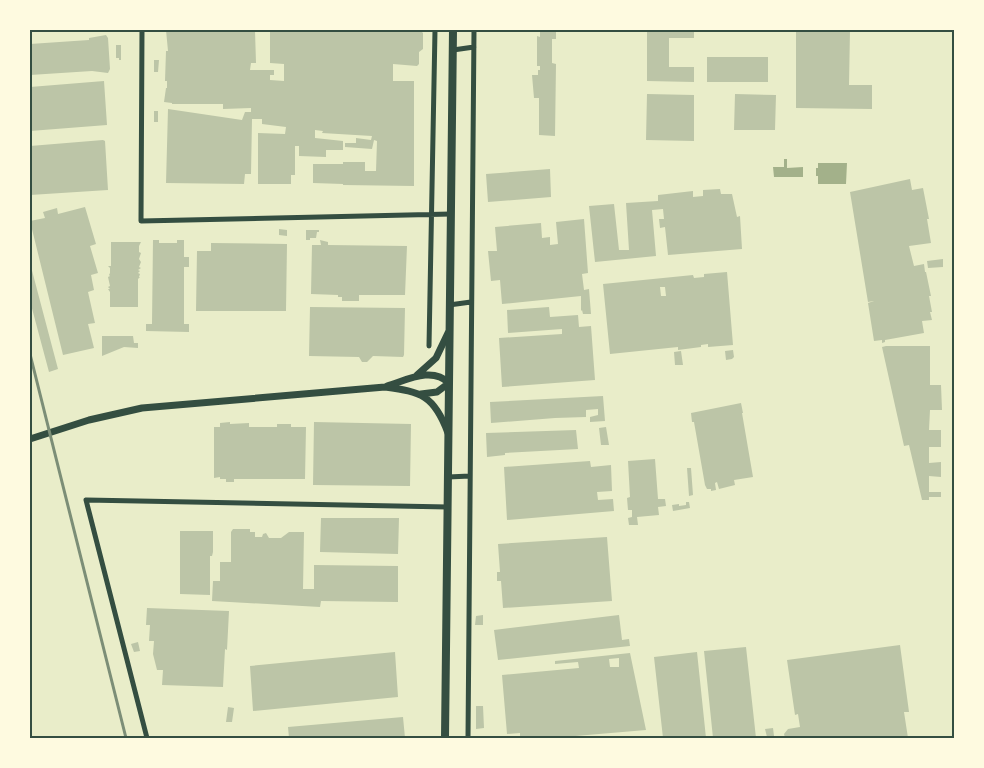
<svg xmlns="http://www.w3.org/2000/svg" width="984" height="768" font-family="Cabin,sans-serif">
  <rect width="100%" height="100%" fill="#e9edc9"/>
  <path fill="#a3b18a" d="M784,159H787V168L803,167V177H774L773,167H784Z
    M818,163H847L846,184H818V176H816V168H818Z"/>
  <path fill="#bcc5a7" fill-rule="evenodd" d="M166,30L255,31L256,63H251L250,70H274V75H270V80L284,81V64L270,63V32L421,31L423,33V49L419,52V64L417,66L393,64V81H414V186L343,185V184L313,183V164H343V162H365V171H376L377,141L374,140L372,149L345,147V143H356V138L371,140L372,136L322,133L323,131L315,130V138L343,141V150H326V157L299,156V146H295V175H291V184H258V133L285,134L286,127L262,124V119H252L251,174H245L244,184L166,183L168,109L242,120L245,112H251V108L223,109V104H172V103L164,102L166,88H167V81H165L166,51H168Z
    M540,30H556V39H552V63L556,64L555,136L539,135V98H534L532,75H538V70H540V66H537V36L540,37Z
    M647,30H694V38H669V67H694V82L647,81Z
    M796,30H850L849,85H872V109L796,108Z
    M106,35L108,38L110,69L108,73L92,71L30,75V44L89,40V38Z
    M116,45H121V60H119V58H116Z
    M707,57H768V82H707Z
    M154,60H159L158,72H154Z
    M104,81L107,125L30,131V87Z
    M647,94L694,95V141L646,140Z
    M735,94L776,95L775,130H734Z
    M154,111H158V122H154Z
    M103,140L105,141L108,190L30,195V146Z
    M550,169L551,197L488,202L486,174Z
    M910,179L912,190L923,188L929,219H927L931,243L909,246L914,266L924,264L925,272H926L931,296H929L932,312H930L932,320L922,321L924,333L885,340V342L882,343V340L874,341L868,303L874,301L868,302L850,192Z
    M720,189L721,194H732L737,217L740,216L742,249L668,255L665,227L660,228L659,219H664L663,209L652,210L656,256L595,262L589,206L614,204L619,250H629L626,203L658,201V195L693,191V197L703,196V190Z
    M85,207L96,244L90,246L98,273L91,275L94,290L88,292L95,323L88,324L94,348L63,355L30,221L45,218L43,212L57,208L58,214Z
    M584,219L588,273L582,274L584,290L589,289L591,314H583L582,310L581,311V296L502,304L500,280L491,281L488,251H497L495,227L541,223L542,238L550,237V245L558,244L556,222Z
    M279,229L287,230V236L279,235Z
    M306,230H319V232H317L316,238H310V240H306Z
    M153,240H159V243H177V240H184V257H189V267H184V324H189V332L146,331V324H152Z
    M320,240L328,242V245L407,246L405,295H359V301H342V297H338V295L311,294L312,245H321Z
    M111,242H141L139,246V252L141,253L139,259L141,262L139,267L141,268L138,270L140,271L138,273L140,274L139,277H140L138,279V307H110V292L108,289H110L108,287L110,286L108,277L110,276L109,275L110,273V268L108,266H111Z
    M211,243L287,244L286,311H196L197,251H211Z
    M943,259V267L928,268L927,261Z
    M30,263L58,369L49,372L30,301Z
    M727,272L733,345L708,347V344L701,345V347L678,350V347L610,354L603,284L693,275L694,278L704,277V274ZM660,287H665L666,296H661Z
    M310,307L405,308L404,355L403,357L373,356L367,362H362L359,357L309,356Z
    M549,307L550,317L578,315L579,327L591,326L595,380L502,387L499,338L562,334V329L508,333L507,310Z
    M102,336H133L134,343H138V348L124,347L102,356Z
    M886,346H930V385H941L942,410H930L929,430H941V447H929V463L941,462V477L929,476V492H941V497H929V500H922L909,445L904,446L882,347Z
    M733,350L734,357L732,359L726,360L725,351Z
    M681,351L683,365H675L674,352Z
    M603,396L605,421L590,422V417L598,415V409L586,410V417L555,418L491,423L490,402Z
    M741,403L743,413H742L753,477L734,480L735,485L719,489L717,482L715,483L716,490L711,491V489H707L705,485L694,422H692L691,413Z
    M230,422V424L249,423V427H277V424H291V427H306L305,479H234V482H226V479H220V477L214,478V427H220V423Z
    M314,422L411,424L410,486L313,485Z
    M606,427L609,445H601L599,428Z
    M576,430L578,449L505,453V455L487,457L486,433Z
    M655,459L658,499H665L666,506L658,507L659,515L637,517L638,525H629L628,518L632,517V510H628L627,498L630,497L628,461Z
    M590,461L591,467L611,465L612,491L597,492L598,500L613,499L614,511L507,520L504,467Z
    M687,468H691L693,495L689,496Z
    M686,502H689L690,508L673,511L672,505L679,504V506L686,505Z
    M321,518H399L398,554L320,552Z
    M233,529H250V532H255V537H262L263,534L266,533L269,538H281L289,532H304L303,589H314V565L398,566V602L321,601L320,607L212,601L213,581H220V562H231V532Z
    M180,531H213V552L212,556H210V595L180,594Z
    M607,537L612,601L503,608L501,581H497V572H500L498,544Z
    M147,608L229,611L227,650L225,649L223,687L162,685L163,670H157L153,654L154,641H149L150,625H146Z
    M483,615V625H475L476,616Z
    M619,615L622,640L629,639L630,646L498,660L494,630Z
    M138,642L140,651L134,652L131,644Z
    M900,645L909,712H904L908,738H785L784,734L788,729L800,727L798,714L795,715L787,660Z
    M746,647L756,738H713L704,651Z
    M395,652L398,697L253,711L250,666Z
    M697,652L706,738H663L654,657Z
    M630,653L646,730L552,738H520V733L507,734L502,675L579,668L578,662L555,664V661ZM619,658V667H610L609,659Z
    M476,706H483L484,728L476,729Z
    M228,707L234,708L232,722H226Z
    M403,717L405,738H289L288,727Z
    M773,728L774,736L767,737L765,729Z"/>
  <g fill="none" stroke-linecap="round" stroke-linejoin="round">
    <path stroke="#344e41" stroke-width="5" d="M142,30L141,221L451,214
      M453,50L474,47
      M449,305L471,302
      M429,346L435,30
      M448,477L470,476
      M147,738L86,500L448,507
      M468,738L474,30"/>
    <path stroke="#344e41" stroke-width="7" d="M417,375L436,358L448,333
      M387,386C407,380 432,366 449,383L437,392L421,394
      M30,439L89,420L142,408L385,387C421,392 434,395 448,433"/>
    <path stroke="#344e41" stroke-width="8" d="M445,738L453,30"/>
    <path stroke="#7c8e77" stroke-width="3" d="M30,354L126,738"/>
  </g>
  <rect width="984" height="768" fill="none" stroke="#fefae0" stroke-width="62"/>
  <rect x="31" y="31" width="922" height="706" fill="none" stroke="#344e41" stroke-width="2"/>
</svg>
